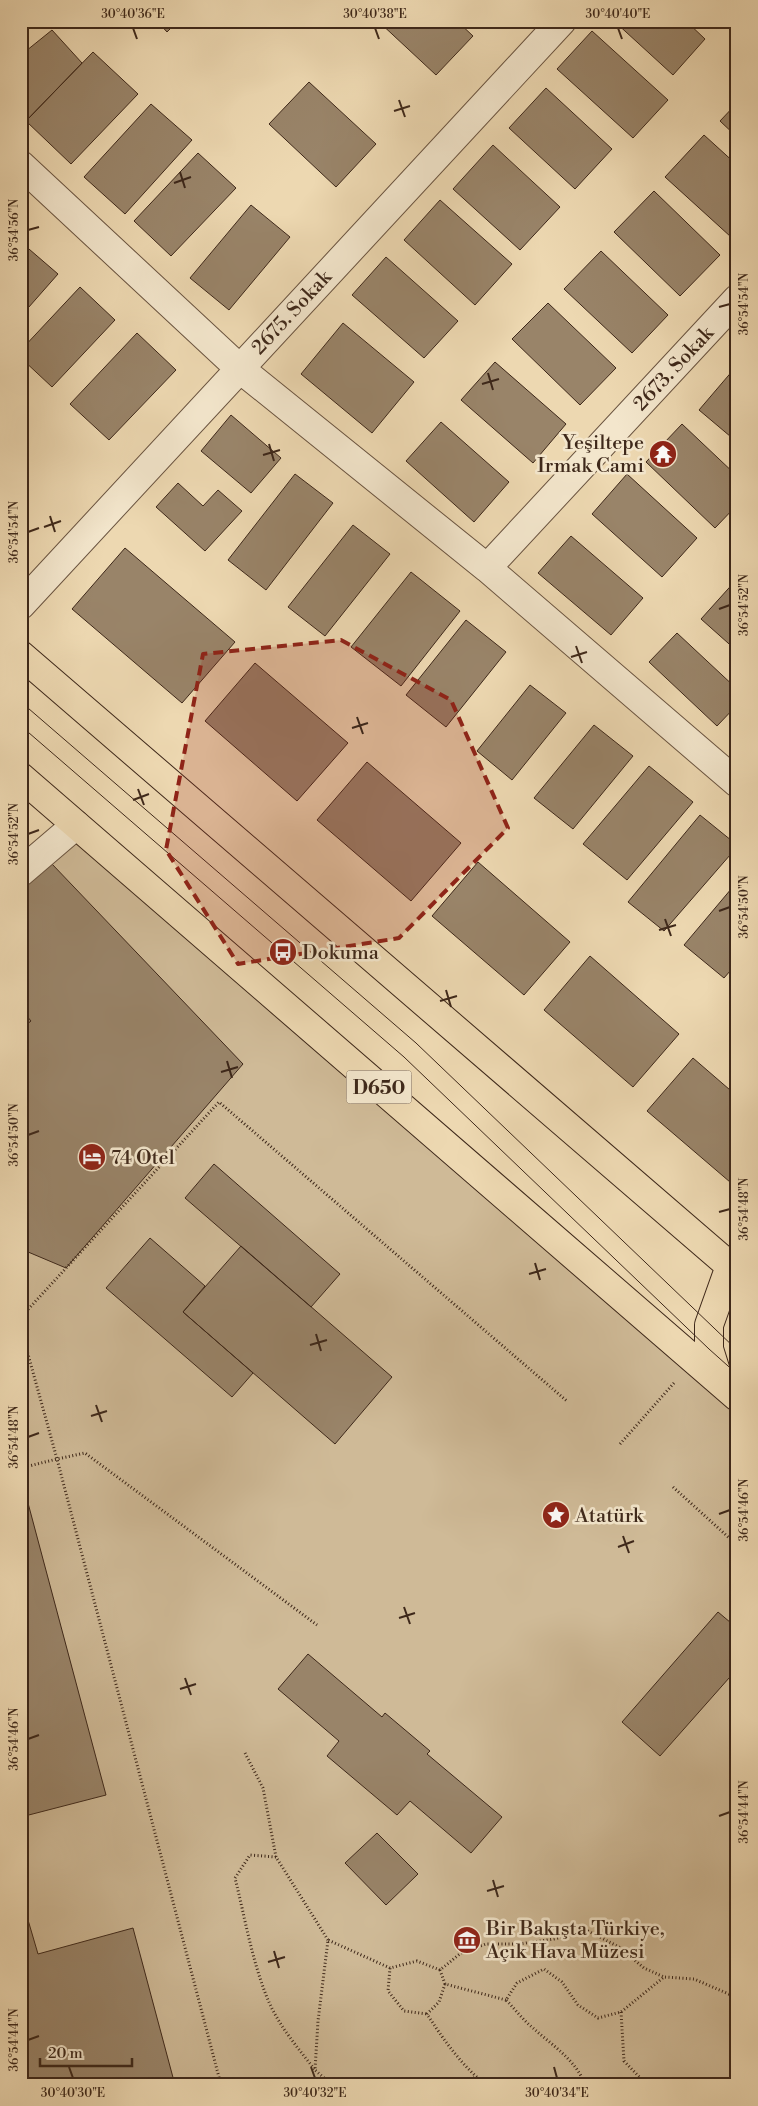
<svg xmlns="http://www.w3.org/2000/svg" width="758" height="2106" font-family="'Libre Bodoni',serif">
  <rect width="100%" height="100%" fill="#edd8b1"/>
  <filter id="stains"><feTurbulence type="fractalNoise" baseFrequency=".004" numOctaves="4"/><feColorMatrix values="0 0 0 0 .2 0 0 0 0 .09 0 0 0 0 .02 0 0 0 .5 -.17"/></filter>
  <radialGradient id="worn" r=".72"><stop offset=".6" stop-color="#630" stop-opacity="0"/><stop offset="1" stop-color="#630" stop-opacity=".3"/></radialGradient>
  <path fill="#cfba97" stroke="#867158" d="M76,825L737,1405V2085H21V872Z"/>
  <path fill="#998469" stroke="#3e281a" d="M157,21H178L167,32Z
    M378,21H457L473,36L436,75Z
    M614,21H686L705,39L673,75Z
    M52,30L82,63L26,121L21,117V55Z
    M592,31L668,100L633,138L557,69Z
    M93,52L138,94L71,164L26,121Z
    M309,82L376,144L336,187L269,124Z
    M546,88L612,149L575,189L509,128Z
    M737,103V137L720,121Z
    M151,104L192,140L125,214L84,177Z
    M704,135L737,165V231L731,237L665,177Z
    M493,145L560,207L520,250L453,189Z
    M198,153L236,188L171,256L134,221Z
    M654,191L720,255L680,296L614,232Z
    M440,200L512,264L475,305L404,240Z
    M251,205L290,237L229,310L190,278Z
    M22,243L58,274L21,316V244Z
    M601,251L668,315L632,353L564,289Z
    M386,257L458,321L424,358L352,295Z
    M80,287L115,320L52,387L21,358V350Z
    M548,303L616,368L580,405L512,339Z
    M343,323L414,382L372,433L301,374Z
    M137,333L176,370L109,440L70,404Z
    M495,362L566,424L533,463L461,400Z
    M734,369L737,372V442L699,410Z
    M231,415L281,458L251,493L201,451Z
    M441,422L509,482L474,522L406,461Z
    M682,424L737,476V505L715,528L646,462Z
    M295,474L333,503L266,590L228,560Z
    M627,474L697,538L662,577L592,514Z
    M178,483L203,506L218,490L242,511L205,551L156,507Z
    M353,525L390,554L325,636L288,607Z
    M571,536L643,598L611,635L538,573Z
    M125,548L235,642L182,703L72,609Z
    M411,572L460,611L401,686L351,647Z
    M737,579V651L701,619Z
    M466,620L506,652L446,727L406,695Z
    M677,633L737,689V705L717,726L649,662Z
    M255,663L348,743L297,801L205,721Z
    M530,685L566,713L512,780L477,751Z
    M594,725L633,756L573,829L534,798Z
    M367,762L461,843L411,901L317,820Z
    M649,766L693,802L627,880L583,844Z
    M700,815L737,845V847L664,931L628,902Z
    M478,862L570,942L524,995L432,916Z
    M52,864L243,1064L66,1268L21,1249V890Z
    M737,882V963L724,978L684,945Z
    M590,956L679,1034L633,1087L544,1010Z
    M21,1009L31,1021L21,1029Z
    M693,1058L737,1096V1188L647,1111Z
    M214,1164L340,1274L311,1307L185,1198Z
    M150,1238L205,1286L183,1312L253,1373L232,1397L106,1288Z
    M241,1246L392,1377L335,1444L183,1312Z
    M28,1503L106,1795L21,1817V1505Z
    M718,1612L737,1628V1669L660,1756L622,1722Z
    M308,1654L382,1717L385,1713L430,1751L427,1754L502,1817L471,1853L410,1801L397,1815L327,1756L339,1741L278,1689Z
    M377,1833L418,1874L386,1905L345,1863Z
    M21,1896L38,1954L133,1928L175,2085H21Z"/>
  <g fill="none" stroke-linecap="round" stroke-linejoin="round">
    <defs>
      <path id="minor" d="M21,165L239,368L487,568L737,783
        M487,568L737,299
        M21,605L562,21
        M21,872L76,825"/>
      <path id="highway" d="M21,655L737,1272
        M21,777L737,1397
        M719,1381L709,1349V1325L730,1266"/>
    </defs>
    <use href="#minor" stroke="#6a5440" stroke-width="30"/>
    <use href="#highway" stroke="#3e281a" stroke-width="30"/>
    <path stroke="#3e281a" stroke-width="3" stroke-dasharray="1 2.5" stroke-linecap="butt" d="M21,1317L219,1102L568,1402
      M21,1329L57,1459L85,1453L317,1625
      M620,1444L674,1383
      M21,1468L57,1459L221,2085
      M673,1487L737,1545
      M245,1753L263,1788L276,1857L328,1940
      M276,1857L250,1855L235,1878C245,1918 252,1961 268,2000C279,2026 298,2048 315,2070
      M390,1968L388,1991L404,2011L427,2014
      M445,1984L439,2002L427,2014C443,2039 462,2066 486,2085
      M506,2000L445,1984L440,1970L461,1953L486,1944H519L554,1939L588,1931L619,1947L644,1968L664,1977
      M621,2012L624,2061L644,2082L649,2085
      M332,2085L315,2070L318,2021L328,1940L390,1968L417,1961L440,1970
      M466,2085L475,2077
      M585,2085C577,2061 552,2045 533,2028C523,2020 515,2009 506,2000L517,1983L544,1969L562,1982L578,2005L598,2018L621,2012L664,1977L694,1979L731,1995L737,2000"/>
    <use href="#minor" stroke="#f3e6cc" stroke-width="28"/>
    <use href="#highway" stroke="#edd8b1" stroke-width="28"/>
    <path stroke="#3e281a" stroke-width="1" d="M21,702L416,1043L737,1350
      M21,726L404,1057L709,1349L737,1374"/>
  </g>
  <path fill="#8f2418" fill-opacity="0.2" stroke="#8f2418" stroke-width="4" stroke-dasharray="10 6" stroke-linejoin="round" d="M341,640L451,700L508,828L399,938L238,964L166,850L203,654Z"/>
  <path fill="none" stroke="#3e281a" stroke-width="2" d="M133,28L137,39M375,28L379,39M618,28L622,39M399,100L405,117M394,111L410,106M180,172L185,188M174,183L191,177M28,230L39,227M719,307L730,304M488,373L493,390M482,384L499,379M269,444L274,461M263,455L280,450M50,516L55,532M44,527L61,521M28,532L39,528M719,609L730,605M576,646L582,663M571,657L587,652M357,717L363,734M352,728L368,723M138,789L144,805M133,800L149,794M28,834L39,830M719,911L730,907M665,919L671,936M659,930L676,925M446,990L451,1007M440,1001L457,996M227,1061L232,1078M221,1072L238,1067M28,1135L39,1131M719,1212L730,1209M535,1263L540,1280M529,1274L546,1269M316,1334L321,1351M310,1345L327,1340M96,1405L102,1422M91,1416L107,1411M28,1437L39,1433M719,1514L730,1510M623,1536L629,1553M618,1547L634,1541M404,1607L410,1624M399,1618L415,1613M185,1678L191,1695M180,1689L196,1684M28,1739L39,1735M719,1816L730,1812M493,1880L498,1897M487,1891L504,1886M274,1951L279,1968M268,1962L285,1957M28,2040L39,2036M69,2067L73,2078M311,2067L315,2078M554,2067L557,2078"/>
  <defs>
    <symbol id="temple-disc" viewBox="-11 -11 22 22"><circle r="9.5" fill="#8f2418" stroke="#f3e6cc"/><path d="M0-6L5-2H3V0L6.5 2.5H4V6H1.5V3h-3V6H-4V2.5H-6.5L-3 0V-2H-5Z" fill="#fff"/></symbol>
    <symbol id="bus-disc" viewBox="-11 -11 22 22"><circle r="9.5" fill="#8f2418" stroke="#f3e6cc"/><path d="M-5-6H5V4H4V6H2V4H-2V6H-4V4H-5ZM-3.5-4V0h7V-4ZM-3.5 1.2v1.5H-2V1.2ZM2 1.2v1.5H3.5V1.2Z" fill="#fff"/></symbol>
    <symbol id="hotel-disc" viewBox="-11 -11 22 22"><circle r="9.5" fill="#8f2418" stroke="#f3e6cc"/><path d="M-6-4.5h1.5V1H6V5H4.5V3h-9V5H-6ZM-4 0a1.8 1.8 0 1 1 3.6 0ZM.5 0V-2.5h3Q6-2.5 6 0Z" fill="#fff"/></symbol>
    <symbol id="sight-disc" viewBox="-11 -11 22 22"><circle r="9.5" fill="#8f2418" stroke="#f3e6cc"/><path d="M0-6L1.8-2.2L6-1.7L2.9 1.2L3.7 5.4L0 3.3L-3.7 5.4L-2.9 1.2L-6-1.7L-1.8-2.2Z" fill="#fff"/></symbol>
    <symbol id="museum-disc" viewBox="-11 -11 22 22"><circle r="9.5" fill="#8f2418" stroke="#f3e6cc"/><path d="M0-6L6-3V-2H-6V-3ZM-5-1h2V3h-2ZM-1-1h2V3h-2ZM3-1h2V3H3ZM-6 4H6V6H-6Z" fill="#fff"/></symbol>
  </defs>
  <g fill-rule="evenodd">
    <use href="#temple-disc" x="647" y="438" width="32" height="32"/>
    <use href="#bus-disc" x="267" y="936" width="32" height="32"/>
    <use href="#hotel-disc" x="76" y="1141" width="32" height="32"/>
    <use href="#sight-disc" x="540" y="1499" width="32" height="32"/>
    <use href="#museum-disc" x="451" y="1924" width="32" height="32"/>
  </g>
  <g text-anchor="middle" stroke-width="5" stroke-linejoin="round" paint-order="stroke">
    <rect fill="#f3e6cc" stroke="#74614f" stroke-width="1" x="346.5" y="1070.5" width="65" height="33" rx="4"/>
    <g font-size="19" font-weight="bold" fill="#3e281a">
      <text x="379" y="1094">D650</text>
    </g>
    <g font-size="20" fill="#3e281a" stroke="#f3e6cc">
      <text transform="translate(291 312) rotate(-47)" y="7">2675. Sokak</text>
      <text transform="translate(673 368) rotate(-47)" y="7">2673. Sokak</text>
    </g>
    <g font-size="20" fill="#3e281a" stroke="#f3e6cc" text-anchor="start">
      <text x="644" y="449" text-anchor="end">Yeşiltepe<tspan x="644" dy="23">Irmak Cami</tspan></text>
      <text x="302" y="959">Dokuma</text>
      <text x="111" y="1164">74 Otel</text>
      <text x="575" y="1522">Atatürk</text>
      <text x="486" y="1935">Bir Bakışta Türkiye,<tspan x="486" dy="23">Açık Hava Müzesi</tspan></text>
    </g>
  </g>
  <rect width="758" height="2106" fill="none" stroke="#edd8b1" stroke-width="55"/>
  <path d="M40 2058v8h92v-8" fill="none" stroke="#3e281a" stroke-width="2.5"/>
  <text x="48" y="2058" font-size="15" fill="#3e281a" stroke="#f3e6cc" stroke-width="4" paint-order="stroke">20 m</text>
  <rect x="28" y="28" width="702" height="2050" fill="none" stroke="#3e281a" stroke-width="2"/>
  <g font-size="12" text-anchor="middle" fill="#3e281a">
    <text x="133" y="18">30°40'36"E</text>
    <text x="375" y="18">30°40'38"E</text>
    <text x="618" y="18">30°40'40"E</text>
    <text transform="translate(14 230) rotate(-90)" y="4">36°54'56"N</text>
    <text transform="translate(744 304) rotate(-90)" y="4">36°54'54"N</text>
    <text transform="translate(14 532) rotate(-90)" y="4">36°54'54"N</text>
    <text transform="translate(744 605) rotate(-90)" y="4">36°54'52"N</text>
    <text transform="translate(14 834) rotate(-90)" y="4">36°54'52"N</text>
    <text transform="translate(744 907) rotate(-90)" y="4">36°54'50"N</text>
    <text transform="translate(14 1135) rotate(-90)" y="4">36°54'50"N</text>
    <text transform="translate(744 1209) rotate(-90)" y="4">36°54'48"N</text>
    <text transform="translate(14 1437) rotate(-90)" y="4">36°54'48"N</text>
    <text transform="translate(744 1510) rotate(-90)" y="4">36°54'46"N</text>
    <text transform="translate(14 1739) rotate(-90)" y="4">36°54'46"N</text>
    <text transform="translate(744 1812) rotate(-90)" y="4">36°54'44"N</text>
    <text transform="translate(14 2040) rotate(-90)" y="4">36°54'44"N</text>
    <text x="73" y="2097">30°40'30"E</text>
    <text x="315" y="2097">30°40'32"E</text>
    <text x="557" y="2097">30°40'34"E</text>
  </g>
  <rect width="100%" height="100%" filter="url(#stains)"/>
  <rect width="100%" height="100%" fill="url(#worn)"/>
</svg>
